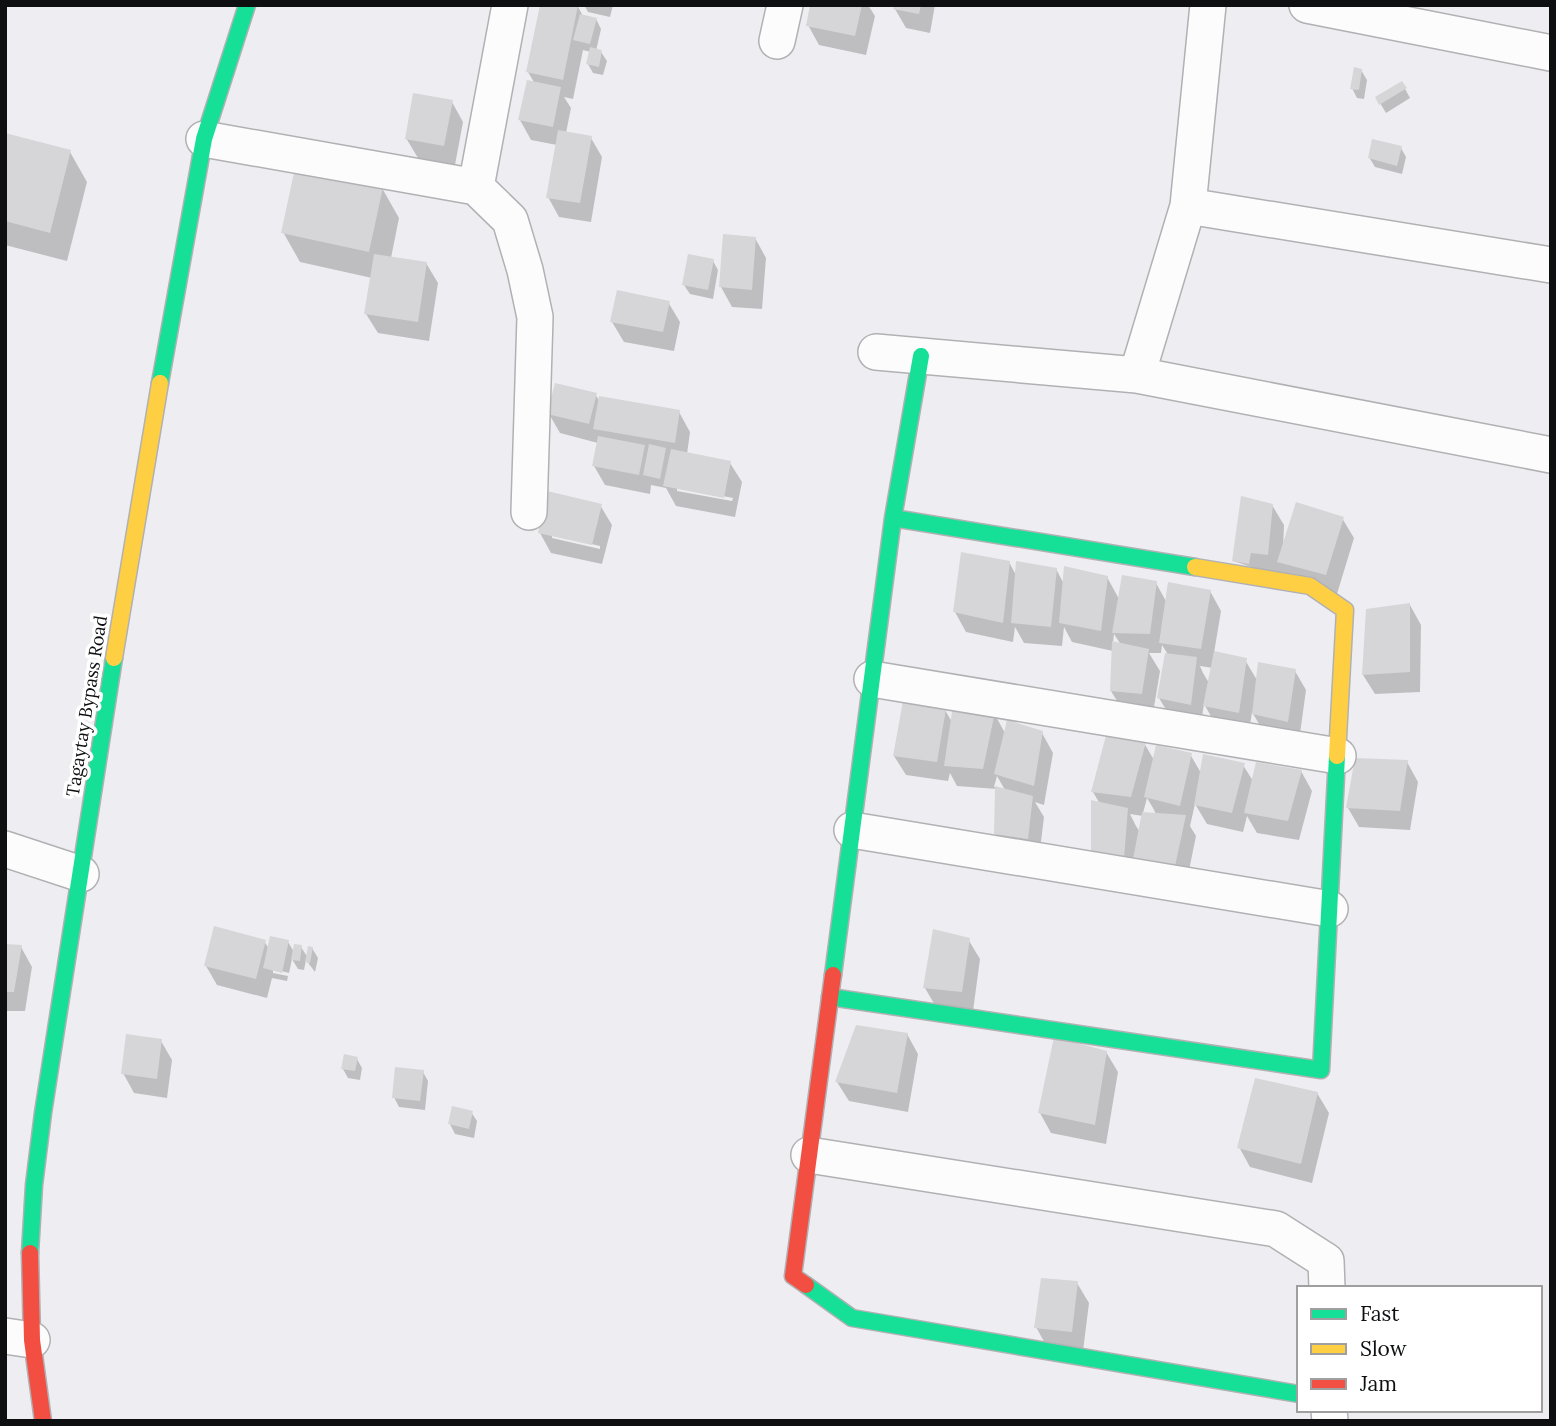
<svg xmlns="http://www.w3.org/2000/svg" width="1556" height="1426" font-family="Lora,serif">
  <rect width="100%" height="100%" fill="#eeeef2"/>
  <path fill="#0003" fill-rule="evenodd" d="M577,5L583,16L596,19L601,29L596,51L601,52L607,61L603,75L593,73L588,64L591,52L583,50L573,99L564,97L571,108L566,133L591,138L602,157L591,222L559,217L548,197L557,145L531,140L520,120L535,84L528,72Z
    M584,5H613L610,17L588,12Z
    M812,5H868L875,16L866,55L819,45L808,25Z
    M895,5H935L930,33L906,28L895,9Z
    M1361,70L1367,80L1364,99L1357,98L1352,88Z
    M1402,83L1410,98L1386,113L1377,98Z
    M452,102L463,122L455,165L418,158L406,138Z
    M5,135L70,152L87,182L67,261L5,245Z
    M1401,148L1406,157L1402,174L1375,167L1369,157Z
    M382,188L399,218L391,258L426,263L438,283L429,341L378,333L366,314L372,278L300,262L283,232Z
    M755,238L766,258L762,309L732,307L721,287Z
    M713,261L718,270L713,299L690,294L684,285Z
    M668,302L680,322L674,351L624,342L612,322Z
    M595,394L600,402L679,412L690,432L687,454L730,463L742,482L735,517L676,506L666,488L651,485L650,494L605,485L594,466L598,443L560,433L549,414ZM677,487L733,498L732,501L677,491Z
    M600,505L612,525L602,564L551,553L540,533ZM552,535L600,546V549L552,538Z
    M1272,505L1284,525L1283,549L1342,518L1354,538L1337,594L1233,561Z
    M1009,562L1017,577L1056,569L1064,584L1107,577L1119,599L1156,583L1167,603L1210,591L1221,611L1214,653L1245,660L1257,680L1295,671L1306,690L1299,741L1265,734L1252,712L1249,732L1216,725L1204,704L1201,724L1171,718L1159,698L1167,653L1162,645L1161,653H1149L1160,671L1153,713L1123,711L1111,691L1113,651L1072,642L1064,627L1062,646L1024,643L1015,627L1013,642L966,632L955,612ZM1114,634L1121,645L1113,643ZM1200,666L1213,668L1209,683L1203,673Z
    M1410,605L1421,625L1420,692L1375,694L1363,675Z
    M945,710L952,722L994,713L1005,733H1042L1053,753L1044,805L1035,802L1044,817L1039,858L1008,854L996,834L997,789L957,786L950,773L948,781L906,775L894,756ZM997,776L1005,790L994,787Z
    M1144,743L1154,760L1190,754L1201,773L1243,765L1253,781L1301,771L1312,791L1299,840L1257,833L1247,816L1243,832L1207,824L1195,804L1190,826L1196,836L1185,890L1104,869L1092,849L1100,804L1093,792ZM1147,798L1153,808L1156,814L1143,813ZM1130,814L1143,816L1140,832L1136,826Z
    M1407,762L1418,782L1410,830L1359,827L1348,808Z
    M968,939L980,959L973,1011L936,1007L925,988Z
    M264,941L269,949L288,942L294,952L301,947L308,958L312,948L318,958L315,972L306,960L304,970L298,969L292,959L289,973L273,969V973L288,976L287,981L272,978L267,998L217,985L206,966Z
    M5,946L21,947L32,967L25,1011H5Z
    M907,1034L918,1054L908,1112L849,1101L837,1082Z
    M161,1041L172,1060L167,1098L134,1093L123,1073Z
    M1106,1052L1118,1072L1106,1144L1051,1133L1040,1113Z
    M357,1059L362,1068L360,1080L348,1078L343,1069Z
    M423,1072L428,1081L425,1110L399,1107L394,1097Z
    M1317,1093L1329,1113L1312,1183L1250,1167L1239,1147Z
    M471,1112L477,1121L474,1138L455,1134L450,1124Z
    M1077,1283L1089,1303L1083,1351L1047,1347L1036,1327Z"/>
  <path fill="#d6d6d9" d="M540,5H578L563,80L526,72Z
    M810,5H862L855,36L806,26Z
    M894,5H921L919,14L893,9Z
    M580,14L597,18L590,44L573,40Z
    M590,47L602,50L599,67L586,64Z
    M1354,67L1362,69L1359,90L1350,89Z
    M527,80L561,87L553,127L518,120Z
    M1402,81L1407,88L1379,105L1375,97Z
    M413,93L453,100L444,146L405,139Z
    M558,130L592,136L580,203L546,198Z
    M5,133L71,150L50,233L5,221Z
    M1372,139L1402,146L1397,166L1368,158Z
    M295,168L383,187L369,252L281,233Z
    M723,234L756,237L752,290L719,287Z
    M374,254L427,262L418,322L364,314Z
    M688,254L714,259L708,290L682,285Z
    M617,290L670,301L663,332L610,322Z
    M555,383L597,393L589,424L547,414Z
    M599,396L680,410L675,443L593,429Z
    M598,436L645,445L639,475L592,466Z
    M649,444L666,448L660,479L643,475Z
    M671,449L731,461L724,498L663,486Z
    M547,491L602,504L592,545L538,533Z
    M1241,496L1273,504L1268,555L1251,553L1249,564L1232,561Z
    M1296,502L1344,517L1326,575L1277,562Z
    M961,552L1010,561L1003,623L953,612Z
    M1016,561L1057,568L1051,627L1011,623Z
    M1064,566L1108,576L1101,631L1059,623Z
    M1122,575L1157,581L1150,634L1112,633Z
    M1168,582L1211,590L1201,649L1159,643Z
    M1410,603V672L1362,675L1366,609Z
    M1112,641L1149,649L1142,694L1110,691Z
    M1214,651L1247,658L1239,713L1203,706Z
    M1165,653L1197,657L1191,705L1157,698Z
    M1258,662L1296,669L1288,722L1252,714Z
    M903,701L946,709L937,762L893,756Z
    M953,705L995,712L983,769L944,766Z
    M1007,720L1043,731L1034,786L994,774Z
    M1108,728L1146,742L1131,797L1091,792Z
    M1156,745L1192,753L1180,806L1144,797Z
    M1203,754L1245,763L1232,813L1194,805Z
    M1355,758L1408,760L1400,811L1346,808Z
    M1256,762L1302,770L1288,821L1244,813Z
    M995,786L1033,796L1028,839L994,834Z
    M1091,800L1128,808L1124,858L1091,850Z
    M1142,812L1186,815L1174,871L1133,859Z
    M214,926L266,940L256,979L204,966Z
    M933,929L970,938L962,992L923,988Z
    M270,936L289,940L282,973L263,968Z
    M5,944L22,945L14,992H5Z
    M294,944L302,945L300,961L291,960Z
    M308,946L313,947L310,963L305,962Z
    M856,1025L908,1033L897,1093L835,1082Z
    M126,1034L162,1039L157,1079L121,1074Z
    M1054,1037L1107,1051L1095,1125L1038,1113Z
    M344,1054L358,1057L355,1071L341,1069Z
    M395,1067L424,1070L420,1101L392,1098Z
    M1255,1078L1318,1092L1301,1164L1237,1148Z
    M452,1106L473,1111L469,1129L448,1124Z
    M1041,1278L1078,1281L1072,1332L1034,1328Z"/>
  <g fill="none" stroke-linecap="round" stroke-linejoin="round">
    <defs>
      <path id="street" d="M1307,5L1551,53
        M777,41L785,5
        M204,139L476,187L510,5
        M476,187L510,220L525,270L535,317L529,512
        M1188,206L1551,265
        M876,352L1137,375L1551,455
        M1137,375L1188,206L1208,5
        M872,679L1338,756
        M852,830L1330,909
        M5,849L81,874
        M809,1155L1276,1229L1326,1261L1327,1288
        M5,1336L32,1340
        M1329,1410L1330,1421"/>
      <path id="fast" d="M160,383L204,139L247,5
        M893,518L1195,567
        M833,975L893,518L921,356
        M830,997L1321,1070L1337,756
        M30,1253L34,1185L43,1113L114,658
        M806,1285L852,1318L1299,1394"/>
      <path id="slow" d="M1195,567L1310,586L1345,610L1337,756
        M114,658L160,383"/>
      <path id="jam" d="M30,1253L32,1340L43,1421
        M806,1285L793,1276L833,975"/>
    </defs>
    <use href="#street" stroke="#b1b1b4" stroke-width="38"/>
    <use href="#fast" stroke="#b1b1b4" stroke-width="19"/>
    <use href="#slow" stroke="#b1b1b4" stroke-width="19"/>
    <use href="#jam" stroke="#b1b1b4" stroke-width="19"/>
    <use href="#street" stroke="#fcfcfd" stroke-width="35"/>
    <use href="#fast" stroke="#16e098" stroke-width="16"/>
    <use href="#slow" stroke="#ffcf43" stroke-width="16"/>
    <use href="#jam" stroke="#f24e42" stroke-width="16"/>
  </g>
  <g text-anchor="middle" stroke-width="7" stroke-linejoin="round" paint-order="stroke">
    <g font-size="18" fill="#0e0f11" stroke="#fff">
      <text transform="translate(87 706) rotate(-81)" y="6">Tagaytay Bypass Road</text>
    </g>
  </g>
  <rect width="1556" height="1426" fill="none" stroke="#0e0f11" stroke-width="14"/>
  <rect x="1297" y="1286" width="245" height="126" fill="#ffffff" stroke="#9f9fa0" stroke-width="2"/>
  <rect x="1311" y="1309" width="35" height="10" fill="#16e098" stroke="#9f9fa0" stroke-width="2"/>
  <text x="1360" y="1321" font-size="21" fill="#0e0f11">Fast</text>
  <rect x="1311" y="1344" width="35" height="10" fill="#ffcf43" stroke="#9f9fa0" stroke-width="2"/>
  <text x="1360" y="1356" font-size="21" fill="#0e0f11">Slow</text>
  <rect x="1311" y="1379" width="35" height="10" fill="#f24e42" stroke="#9f9fa0" stroke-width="2"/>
  <text x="1360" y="1391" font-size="21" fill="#0e0f11">Jam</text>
</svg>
